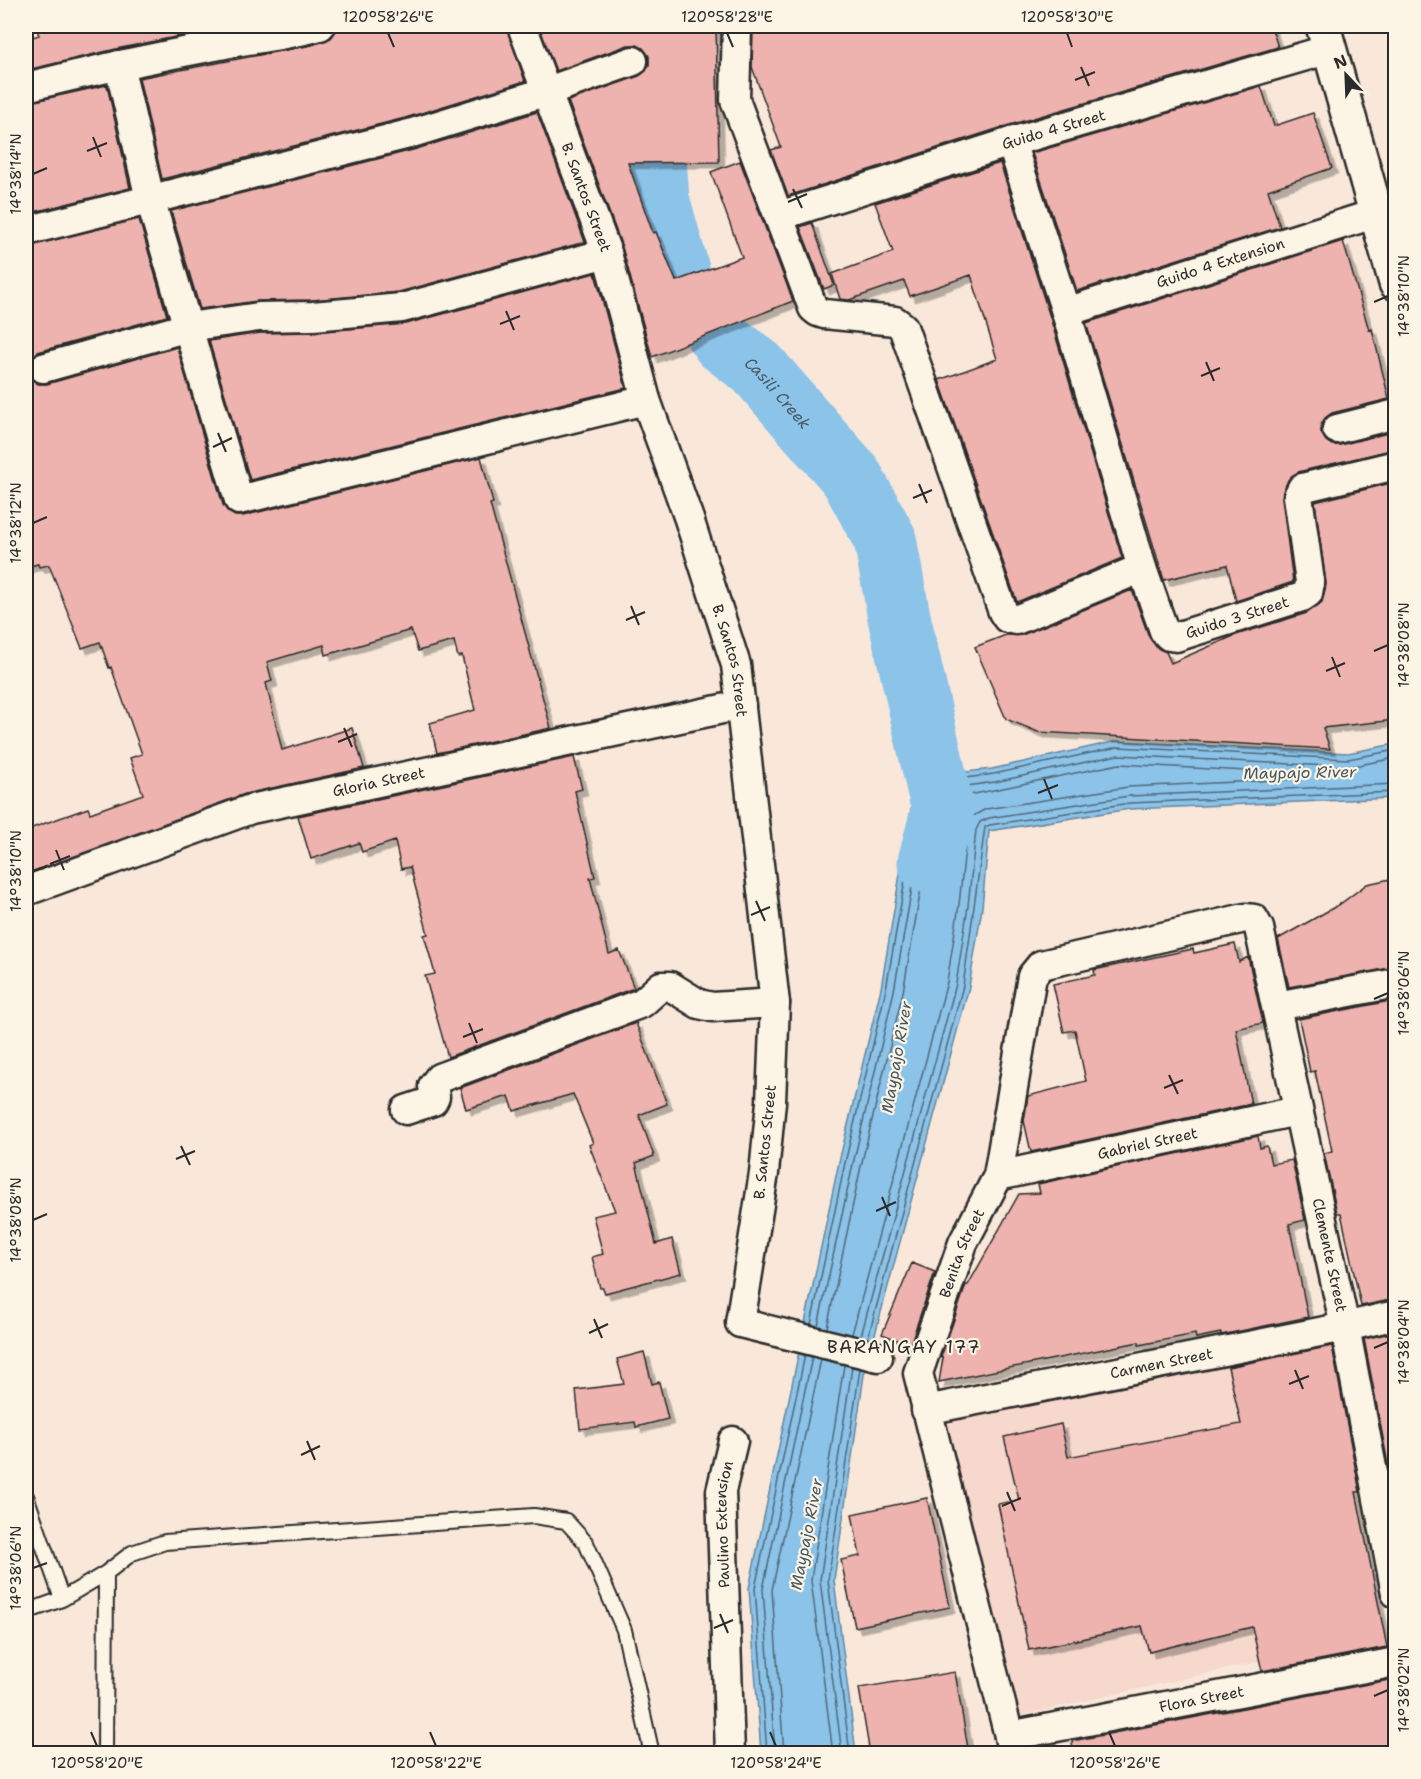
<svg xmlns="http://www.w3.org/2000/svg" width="1421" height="1779" font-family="'Shantell Sans',sans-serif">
  <defs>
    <filter id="shadow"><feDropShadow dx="5.5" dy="5.5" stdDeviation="0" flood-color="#0004"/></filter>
  </defs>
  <rect width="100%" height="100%" fill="#f9e8da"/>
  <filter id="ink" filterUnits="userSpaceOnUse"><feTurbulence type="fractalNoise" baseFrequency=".0167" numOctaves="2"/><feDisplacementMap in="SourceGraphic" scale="12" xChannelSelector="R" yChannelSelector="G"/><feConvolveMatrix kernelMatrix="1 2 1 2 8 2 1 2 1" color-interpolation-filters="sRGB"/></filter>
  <g filter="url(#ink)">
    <path fill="#f6d8cd" d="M1237,1362L1298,1653L1014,1717L941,1421Z"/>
    <path fill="#8bc3e9" stroke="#65869d" stroke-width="1.5" d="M1117,741L1348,753L1395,744V798L1130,809L989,831L982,908L969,987L864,1375L834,1580L856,1753H761L749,1588L839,1162L881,988L915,784L957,773L992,769Z"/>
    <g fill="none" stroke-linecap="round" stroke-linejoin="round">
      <path stroke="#516877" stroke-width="1.5" d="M811,1324L845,1163L886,989L921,789L959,779L994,774L1118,747L1348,759L1396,750
        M818,1326L853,1164L894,991L928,795L960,787L995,782L1118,755L1348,767L1396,758
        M827,1328L861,1166L903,992L936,802L1119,764L1304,774L1305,777L1302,779L1128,787L986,809L973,816L967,829L959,905L947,982L852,1334
        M861,1336L956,984L968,906L976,830L980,822L989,818L1129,796L1396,784
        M868,1338L963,986L985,827L990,825L1130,803L1396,792
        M767,1754L755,1588L805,1355
        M775,1754L763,1589L812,1357
        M784,1754L772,1590L821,1359
        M833,1754L811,1580L844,1365
        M842,1754L820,1580L852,1367
        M850,1754L828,1580L860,1369"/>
      <path stroke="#8bc3e9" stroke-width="63" id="s1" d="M663,26L656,91L654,147L658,199L681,281L723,342L757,368L851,476L885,539L899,617L943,810L929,862"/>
    </g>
    <path fill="#eeb3ae" stroke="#2b2b2b" stroke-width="1.5" filter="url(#shadow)" d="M35,26H230L116,49L27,70L26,39L39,35Z
      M336,26H506L525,81L405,118L162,179L139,78L312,45L331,38L336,31Z
      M539,26H716L719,162L628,163L653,233L656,232L676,281L742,257L711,172L740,161L793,301L652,357L622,247L568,101L639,76L646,71L649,65V56L643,48L637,45H628L556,71Z
      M753,26H1271L1278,47L1006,126L788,196L771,150L781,147L752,67Z
      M107,85L130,188L26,214V103Z
      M1261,86L1274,126L1313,113L1332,168L1268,190L1280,227L1077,291L1032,153Z
      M537,112L585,242L399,292L312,300L257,301L200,309L171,211L413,150Z
      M1000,163L1050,317L1122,558L1017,602L939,380L997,359L971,275L910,296L904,281L849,300L840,299L832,274L893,252L875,203Z
      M139,219L167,316L38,352L31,357L27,365V373L31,379L38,384H47L177,347L223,505L228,512L235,516H243L481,457L493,503L490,504L551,728L437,753L430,723L475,710L462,656L458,657L454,641L418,651L411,630L326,655L324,645L267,662L272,681L266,683L282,750L352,728L364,768L245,794L26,874V830L88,808L90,813L143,794L130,758L142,754L111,667L109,668L100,642L82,648L49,565L39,567L38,564L26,567V247Z
      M812,223L834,285L824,289L800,227Z
      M1343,241L1369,330L1372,329L1389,399L1332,413L1325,418L1321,425V432L1326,441L1332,445H1340L1392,432L1395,449L1298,472L1288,480L1282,498L1293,582L1236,601L1227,565L1164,580L1086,323Z
      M595,273L626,388L250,480L209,341L260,333L314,332L406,324Z
      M1395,482V720L1323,728L1330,749L1038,732L1006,719L975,647L1006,635H1022L1132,590L1149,637L1157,648L1166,652L1171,663L1236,635L1307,613L1322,602L1326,585L1315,502Z
      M574,757L582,789L575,791L595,877L590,878L609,954L619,950L634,988L448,1057L425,976L435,974L424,935L428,934L410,867L401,869L395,841L362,852L359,843L311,859L298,816Z
      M1395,878V967L1289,987L1278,939L1340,904L1367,884Z
      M1235,944L1239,962L1248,957L1263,1023L1236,1029L1251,1104L1031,1152L1024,1121L1028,1096L1086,1081L1075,1030L1064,1032L1053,984L1095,975L1094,970L1193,949L1194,953Z
      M1395,1000V1299L1361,1306L1341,1213H1337L1324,1153L1332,1151L1315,1071L1310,1072L1299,1019Z
      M636,1023L667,1104L639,1115L654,1156L636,1163L656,1244L672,1239L681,1273L605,1293L603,1288H600L592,1257L603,1254L593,1216L615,1211L589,1145L593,1143L573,1094L514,1111L509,1096L466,1109L460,1088Z
      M1258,1136L1260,1148L1267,1146L1271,1164L1292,1160L1305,1220L1289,1224L1308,1317L1221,1335V1333L1196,1338L1195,1334L1139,1345V1342L939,1382L943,1358L941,1357L966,1285H968L1019,1194L1040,1193L1038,1184Z
      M912,1263L935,1272L910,1345L882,1334Z
      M1395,1332V1484L1392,1485L1364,1339Z
      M1332,1346L1360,1492H1356L1387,1647L1262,1671L1252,1627L1149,1652L1142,1626L1029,1650L998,1504L1019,1500L1004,1437L1061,1424L1068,1457L1241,1424L1228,1367Z
      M644,1352L652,1384L659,1382L668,1419L636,1427L635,1422L580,1429L576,1390L624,1384L617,1359Z
      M927,1498L950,1607L855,1627L841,1560L860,1556L852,1514Z
      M955,1672L969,1754H870L859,1688Z
      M1394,1679L1395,1687V1754H1073L1072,1741Z"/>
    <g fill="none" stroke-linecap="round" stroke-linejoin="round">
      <defs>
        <path id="lane" d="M26,1496L62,1599
          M26,1612L62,1599L106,1573L132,1553L165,1542L534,1516L566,1521L586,1543L624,1630L652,1754
          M105,1754L106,1573"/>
        <g id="street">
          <path id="s2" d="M522,26L607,253L646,400L689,519L736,665L775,1003L771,1102L764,1173L740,1323L878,1357"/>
          <path id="s3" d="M737,26L735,100L813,308L818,312L824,314L895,321L903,327L1003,612L1007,618L1016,620L1142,568L1164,631L1169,636L1176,637L1302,597L1308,593L1310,582L1298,496L1302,488L1306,487L1396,465"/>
          <path d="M119,65L150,199L239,500L646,400"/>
          <path d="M26,87C90,71 155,57 220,45C253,38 288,36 320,26"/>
          <path d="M1011,142L1066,312L1142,568"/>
          <path id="s4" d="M779,216L1011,142L1330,49"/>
          <path d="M26,231L409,134L548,91L633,61"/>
          <path id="s5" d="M1066,312L1396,207"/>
          <path d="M43,368L188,327L259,317L313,316L402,308L607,253"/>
          <path d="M1337,429L1396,414"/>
          <path id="s6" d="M26,891L251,809L741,705"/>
          <path d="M1277,1006L1396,983"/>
          <path d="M406,1110L433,1101L435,1097L433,1086L439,1078L642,1003L661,986H670L699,1004L712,1007L775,1003"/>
          <path id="s7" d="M998,1176L1297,1111"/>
          <path id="s8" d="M926,1410L1345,1327L1396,1315"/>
          <path id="s9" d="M1009,1736L1396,1662"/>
          <path id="s10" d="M730,1754L721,1491L733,1441"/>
          <path id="s11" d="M1012,1754L1009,1736L918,1373L963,1243L998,1176L1032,976L1041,965L1245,918L1254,919L1259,928L1345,1327L1396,1593"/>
        </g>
        <path id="secondary" d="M1323,26L1396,283"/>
      </defs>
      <use href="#lane" stroke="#2b2b2b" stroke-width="18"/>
      <use href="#street" stroke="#2b2b2b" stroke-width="33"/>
      <use href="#secondary" stroke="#2b2b2b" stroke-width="38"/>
      <use href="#lane" stroke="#fcf5e5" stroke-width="14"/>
      <use href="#street" stroke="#fcf5e5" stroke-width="28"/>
      <use href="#secondary" stroke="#fcf5e5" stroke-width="33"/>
    </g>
  </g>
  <path fill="none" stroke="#2b2b2b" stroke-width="2" d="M388,33L394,47M727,33L733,47M1067,33L1072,47M1081,67L1089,86M1075,80L1095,72M93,137L101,157M87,151L107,143M33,174L47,168M793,189L802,208M788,202L807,194M1374,302L1388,296M506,311L514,330M500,324L520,316M1206,362L1214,381M1201,376L1220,368M218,433L226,452M213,447L232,438M919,484L927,503M913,498L932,490M33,523L47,517M631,606L639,625M626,620L645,612M1374,651L1388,645M1332,657L1340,677M1326,671L1345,663M344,728L352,747M338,742L357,734M1044,779L1052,799M1038,793L1058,785M56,850L64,870M50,864L70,856M33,871L47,866M756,901L765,921M751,915L770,907M1374,999L1388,993M469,1023L477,1043M463,1037L483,1029M1169,1075L1178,1094M1164,1088L1183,1080M181,1146L190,1165M176,1159L195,1151M882,1197L890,1216M876,1211L896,1202M33,1220L47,1214M594,1319L602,1338M589,1333L608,1324M1374,1348L1388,1342M1295,1370L1303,1389M1289,1384L1309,1376M307,1441L315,1460M301,1455L320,1446M1007,1492L1015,1511M1002,1506L1021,1498M33,1568L47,1563M720,1614L728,1633M714,1628L733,1620M1374,1696L1388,1690M91,1732L97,1746M430,1732L436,1746M770,1732L776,1746M1109,1732L1115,1746"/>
  <g text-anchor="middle" stroke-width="4.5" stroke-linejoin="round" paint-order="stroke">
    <g font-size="15" fill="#2b2b2b" stroke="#fcf5e5">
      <text dy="5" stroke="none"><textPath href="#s4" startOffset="288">Guido 4 Street</textPath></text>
      <text dy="5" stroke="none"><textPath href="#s2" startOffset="183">B. Santos Street</textPath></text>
      <text dy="5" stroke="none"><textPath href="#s5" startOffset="162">Guido 4 Extension</textPath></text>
      <text dy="5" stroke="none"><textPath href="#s3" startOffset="990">Guido 3 Street</textPath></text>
      <text dy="5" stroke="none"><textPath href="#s2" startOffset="669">B. Santos Street</textPath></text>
      <text dy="5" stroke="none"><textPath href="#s6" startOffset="370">Gloria Street</textPath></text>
      <text transform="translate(765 1142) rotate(-84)" y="5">B. Santos Street</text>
      <text dy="5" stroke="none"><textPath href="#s7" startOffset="153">Gabriel Street</textPath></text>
      <text dy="5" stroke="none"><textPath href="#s11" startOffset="520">Benita Street</textPath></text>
      <text dy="5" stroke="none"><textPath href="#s11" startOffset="1386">Clemente Street</textPath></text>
      <text dy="5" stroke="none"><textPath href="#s8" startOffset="240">Carmen Street</textPath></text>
      <text dy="5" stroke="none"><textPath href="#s10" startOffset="230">Paulino Extension</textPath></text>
      <text dy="5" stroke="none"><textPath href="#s9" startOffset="196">Flora Street</textPath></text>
    </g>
    <g font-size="16" font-style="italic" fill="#485964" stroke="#fcf5e5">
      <text dy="6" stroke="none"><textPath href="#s1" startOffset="408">Casili Creek</textPath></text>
      <text transform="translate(1300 772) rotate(-1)" y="6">Maypajo River</text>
      <text transform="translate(896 1057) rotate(-80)" y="6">Maypajo River</text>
      <text transform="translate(806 1534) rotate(-79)" y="6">Maypajo River</text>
    </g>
    <g font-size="18" letter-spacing="1.5" fill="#2b2b2b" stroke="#fcf5e5">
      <text x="904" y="1353">BARANGAY 177</text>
    </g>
  </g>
  <rect width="1421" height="1779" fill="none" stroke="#fcf5e5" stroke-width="66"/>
  <g transform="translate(1346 75) rotate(337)" stroke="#fcf5e5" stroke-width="4.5" paint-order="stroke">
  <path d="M0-4.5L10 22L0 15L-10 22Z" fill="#2b2b2b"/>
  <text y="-9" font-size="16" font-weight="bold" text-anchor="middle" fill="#2b2b2b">N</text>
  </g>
  <rect x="33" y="33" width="1355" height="1713" fill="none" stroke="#2b2b2b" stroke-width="2"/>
  <g font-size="15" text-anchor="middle" fill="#2b2b2b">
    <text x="388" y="22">120°58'26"E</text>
    <text x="727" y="22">120°58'28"E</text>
    <text x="1067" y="22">120°58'30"E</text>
    <text transform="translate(16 174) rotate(-90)" y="5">14°38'14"N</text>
    <text transform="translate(1404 296) rotate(-90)" y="5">14°38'10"N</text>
    <text transform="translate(16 523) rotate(-90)" y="5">14°38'12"N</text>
    <text transform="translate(1404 645) rotate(-90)" y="5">14°38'08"N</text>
    <text transform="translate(16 871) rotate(-90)" y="5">14°38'10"N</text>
    <text transform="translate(1404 993) rotate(-90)" y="5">14°38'06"N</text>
    <text transform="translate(16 1220) rotate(-90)" y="5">14°38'08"N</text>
    <text transform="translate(1404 1342) rotate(-90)" y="5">14°38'04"N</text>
    <text transform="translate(16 1568) rotate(-90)" y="5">14°38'06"N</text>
    <text transform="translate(1404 1690) rotate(-90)" y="5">14°38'02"N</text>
    <text x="97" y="1768">120°58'20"E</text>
    <text x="436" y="1768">120°58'22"E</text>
    <text x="776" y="1768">120°58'24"E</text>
    <text x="1115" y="1768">120°58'26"E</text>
  </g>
</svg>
